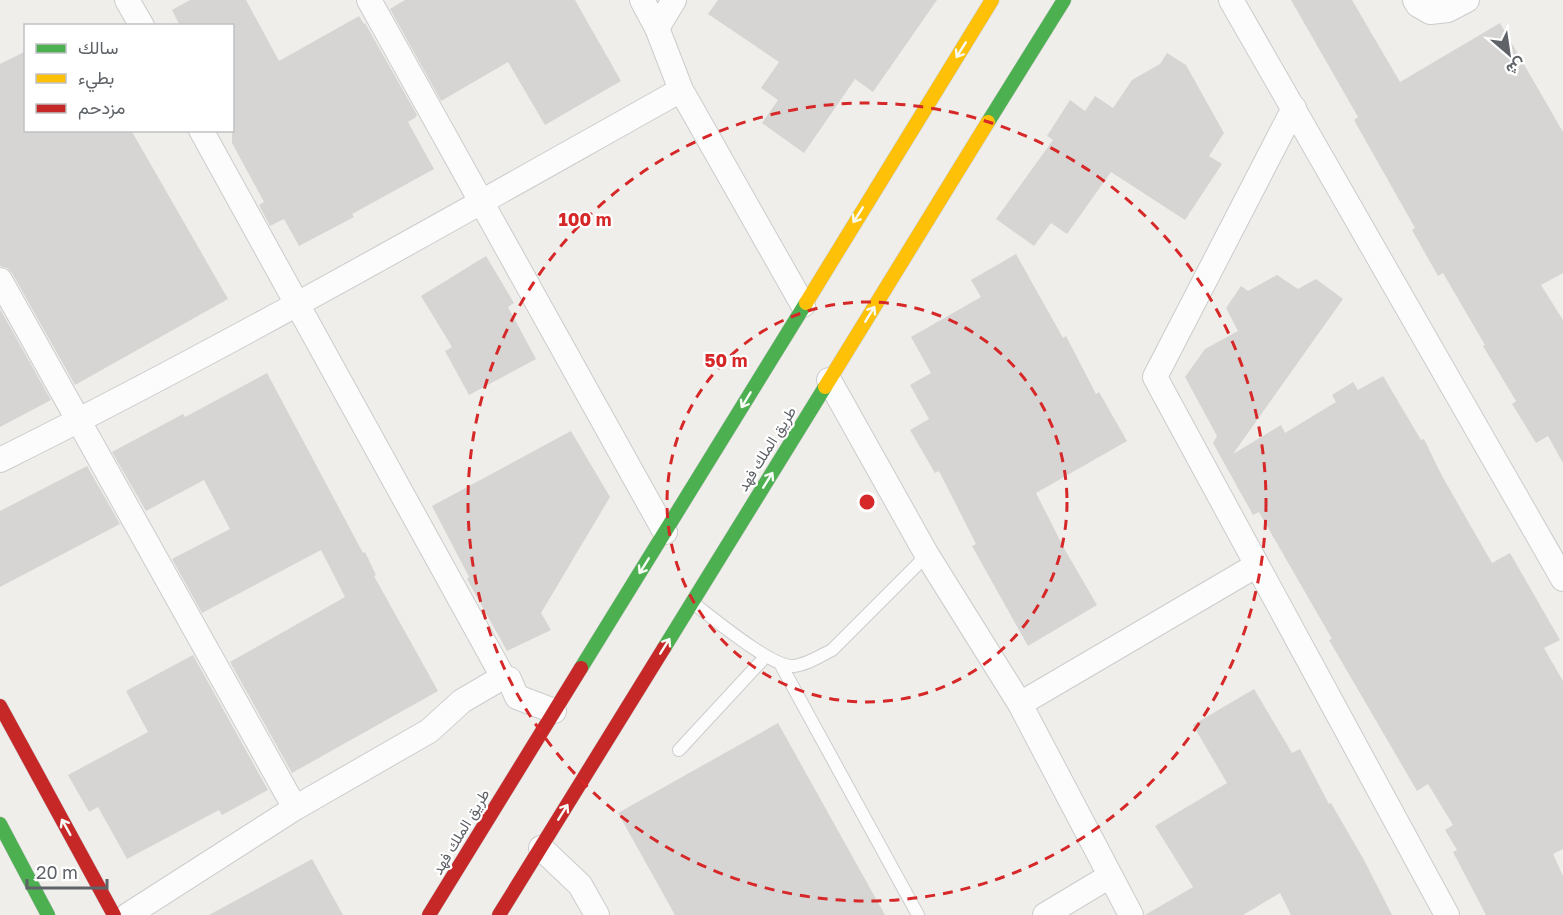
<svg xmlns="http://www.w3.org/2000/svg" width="1563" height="915" font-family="'Golos Text',Vazirmatn,sans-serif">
  <rect width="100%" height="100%" fill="#efeeea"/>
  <path fill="#d6d5d3" d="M190,0H246L279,61L359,16L364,24L365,23L417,115L416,117L408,122L434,169L352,214L354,217L299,246L284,219L270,226L259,205L264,202L232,143V26H180L172,10Z
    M405,0H575L621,81L545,125L508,62L441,101L390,9Z
    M718,0H937L873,92L855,79L804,153L762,123L778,100L761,88L779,62L708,14Z
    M1291,0H1352L1400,82L1500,23L1563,132V273L1541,285L1563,320V463L1548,436L1536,443L1512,404L1516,401L1483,346L1485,345L1443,273L1438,276L1412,230L1415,228L1354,120L1358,117Z
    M26,51V130H131L228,299L75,385L12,273L7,268L0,266V64Z
    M1167,53L1186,65L1224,133L1209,156L1222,164L1185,220L1111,172L1067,234L1051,223L1034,246L996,219L1053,140L1047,136L1070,100L1085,111L1095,96L1113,108L1132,80L1160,64Z
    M1016,254L1063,338L1066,336L1096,394L1099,392L1127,441L1036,493L1065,550L1097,605L1028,646L972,546L976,544L939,471L935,473L910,430L929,419L910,385L931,373L911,337L981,297L971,280Z
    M486,256L514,303L508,307L536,359L469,395L445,351L452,347L421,296Z
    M1277,275L1298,289L1316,279L1343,299L1233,454L1281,425L1285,433L1336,402L1332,395L1353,382L1358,390L1383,376L1421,440L1424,439L1442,476L1492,563L1510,553L1560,640L1544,648L1563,681V849L1553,854L1563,876V915H1486L1453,852L1457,850L1445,830L1453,825L1428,784L1417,791L1329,640L1332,639L1259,512L1253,515L1213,443L1217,436L1185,377L1205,349L1238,331L1226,308L1241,286L1248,291Z
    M0,309L51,400L0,427Z
    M267,373L363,553L365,552L376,575L374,576L438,691L292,773L230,662L345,597L321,550L202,613L172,559L230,529L204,480L146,511L112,452L183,414L185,417Z
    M571,431L610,497L541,613L551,630L507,651L467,579L469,577L432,506Z
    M87,466L120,524L0,587V511Z
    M193,655L268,790L222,815L219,810L127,859L98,807L89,812L68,775L148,732L126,691Z
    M1254,689L1292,753L1300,749L1329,804L1331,803L1364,860L1392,915H1291L1280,893L1243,915H1145L1193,887L1155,826L1227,783L1193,725Z
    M778,723L885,915H675L618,813Z
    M312,859L343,915H209Z"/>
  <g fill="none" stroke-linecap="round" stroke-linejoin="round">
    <defs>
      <path id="lane" d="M693,603C713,618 771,667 793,666C806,665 820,656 832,650L927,555
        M781,665L918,915
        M679,750L766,656"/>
      <path id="street" d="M127,0L142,26
        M369,0L665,532
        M642,0L657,28L681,90L803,305
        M1231,0L1563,579
        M1415,0L1418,5L1430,12L1448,10L1467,0
        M657,28L674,0
        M1294,108L1155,377L1447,915
        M201,130L503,677L509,679L517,697L554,711
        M0,280L295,808
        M829,380L927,555L1020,704L1131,915
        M0,460C231,345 456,216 681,90
        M1020,704L1257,565
        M541,848L580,885L597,915
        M128,915L295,808L429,731L462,701L503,677
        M1045,915L1110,876"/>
      <path id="fast" d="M988,122L1064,0
        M664,648L825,387
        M581,668L806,303
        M0,824L48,915"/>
      <path id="slow" d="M806,303L992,0
        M825,387L988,122"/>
      <path id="jam" d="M0,706L114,915
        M429,915L581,668
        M499,915L664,648"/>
    </defs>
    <use href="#lane" stroke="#cbcccc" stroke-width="14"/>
    <use href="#street" stroke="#cbcccc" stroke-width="26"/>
    <use href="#fast" stroke="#cacacb" stroke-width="15"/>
    <use href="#slow" stroke="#cacacb" stroke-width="15"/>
    <use href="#jam" stroke="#cacacb" stroke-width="15"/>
    <use href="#lane" stroke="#fdfcfc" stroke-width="12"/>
    <use href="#street" stroke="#fdfcfc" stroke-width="24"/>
    <use href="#fast" stroke="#4caf50" stroke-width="14"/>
    <use href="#slow" stroke="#ffc107" stroke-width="14"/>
    <use href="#jam" stroke="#c62828" stroke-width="14"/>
  </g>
  <defs><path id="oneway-shaft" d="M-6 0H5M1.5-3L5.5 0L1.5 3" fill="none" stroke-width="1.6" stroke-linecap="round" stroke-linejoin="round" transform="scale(1.5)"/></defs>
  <g stroke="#f6fbf6">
    <use href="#oneway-shaft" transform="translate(961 50) rotate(122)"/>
    <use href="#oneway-shaft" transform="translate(858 215) rotate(122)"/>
    <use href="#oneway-shaft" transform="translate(870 314) rotate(-58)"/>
    <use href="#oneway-shaft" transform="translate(746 400) rotate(121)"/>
    <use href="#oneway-shaft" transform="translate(768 480) rotate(-58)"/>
    <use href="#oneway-shaft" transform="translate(644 566) rotate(122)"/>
    <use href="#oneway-shaft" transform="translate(665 646) rotate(-58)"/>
    <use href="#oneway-shaft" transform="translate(563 812) rotate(-58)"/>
    <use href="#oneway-shaft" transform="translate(66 827) rotate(-119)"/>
  </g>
  <g fill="none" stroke="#d62828" stroke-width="3" stroke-dasharray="10 8">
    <circle cx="867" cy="502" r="200"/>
    <circle cx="867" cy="502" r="399"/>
  </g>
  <g text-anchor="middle" stroke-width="4.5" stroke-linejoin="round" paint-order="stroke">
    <g font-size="15" fill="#5f6368" stroke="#fff">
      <text transform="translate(767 449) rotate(-58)" y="5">طريق الملك فهد</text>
      <text transform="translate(461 832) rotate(-59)" y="5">طريق الملك فهد</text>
    </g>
  </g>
  <circle cx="867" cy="502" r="9" fill="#d62828" stroke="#fff" stroke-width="3"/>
  <g font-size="18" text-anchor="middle" font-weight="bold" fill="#d62828" stroke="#fff" stroke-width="4.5" stroke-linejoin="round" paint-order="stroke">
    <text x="585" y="226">100 m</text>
    <text x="726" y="367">50 m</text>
  </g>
  <rect x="24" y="24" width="210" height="108" fill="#ffffff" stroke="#bfc1c3" stroke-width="1.5"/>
  <rect x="36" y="44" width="30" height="9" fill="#4caf50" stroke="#bfc1c3" stroke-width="1.5"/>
  <text x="78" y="54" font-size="18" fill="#5f6368">سالك</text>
  <rect x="36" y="74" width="30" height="9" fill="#ffc107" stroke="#bfc1c3" stroke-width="1.5"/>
  <text x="78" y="84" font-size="18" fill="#5f6368">بطيء</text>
  <rect x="36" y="104" width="30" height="9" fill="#c62828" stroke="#bfc1c3" stroke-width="1.5"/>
  <text x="78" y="114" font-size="18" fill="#5f6368">مزدحم</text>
  <g transform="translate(1509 54) rotate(151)" stroke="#ffffff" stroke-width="4.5" paint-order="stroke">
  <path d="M0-4.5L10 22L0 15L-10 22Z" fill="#5f6368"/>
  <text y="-9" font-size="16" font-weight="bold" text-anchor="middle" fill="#5f6368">ش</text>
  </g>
  <path d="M27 879v9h80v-9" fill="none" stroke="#5f6368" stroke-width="3"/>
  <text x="36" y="879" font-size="18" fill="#5f6368" stroke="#ffffff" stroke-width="4.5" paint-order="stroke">20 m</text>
</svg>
